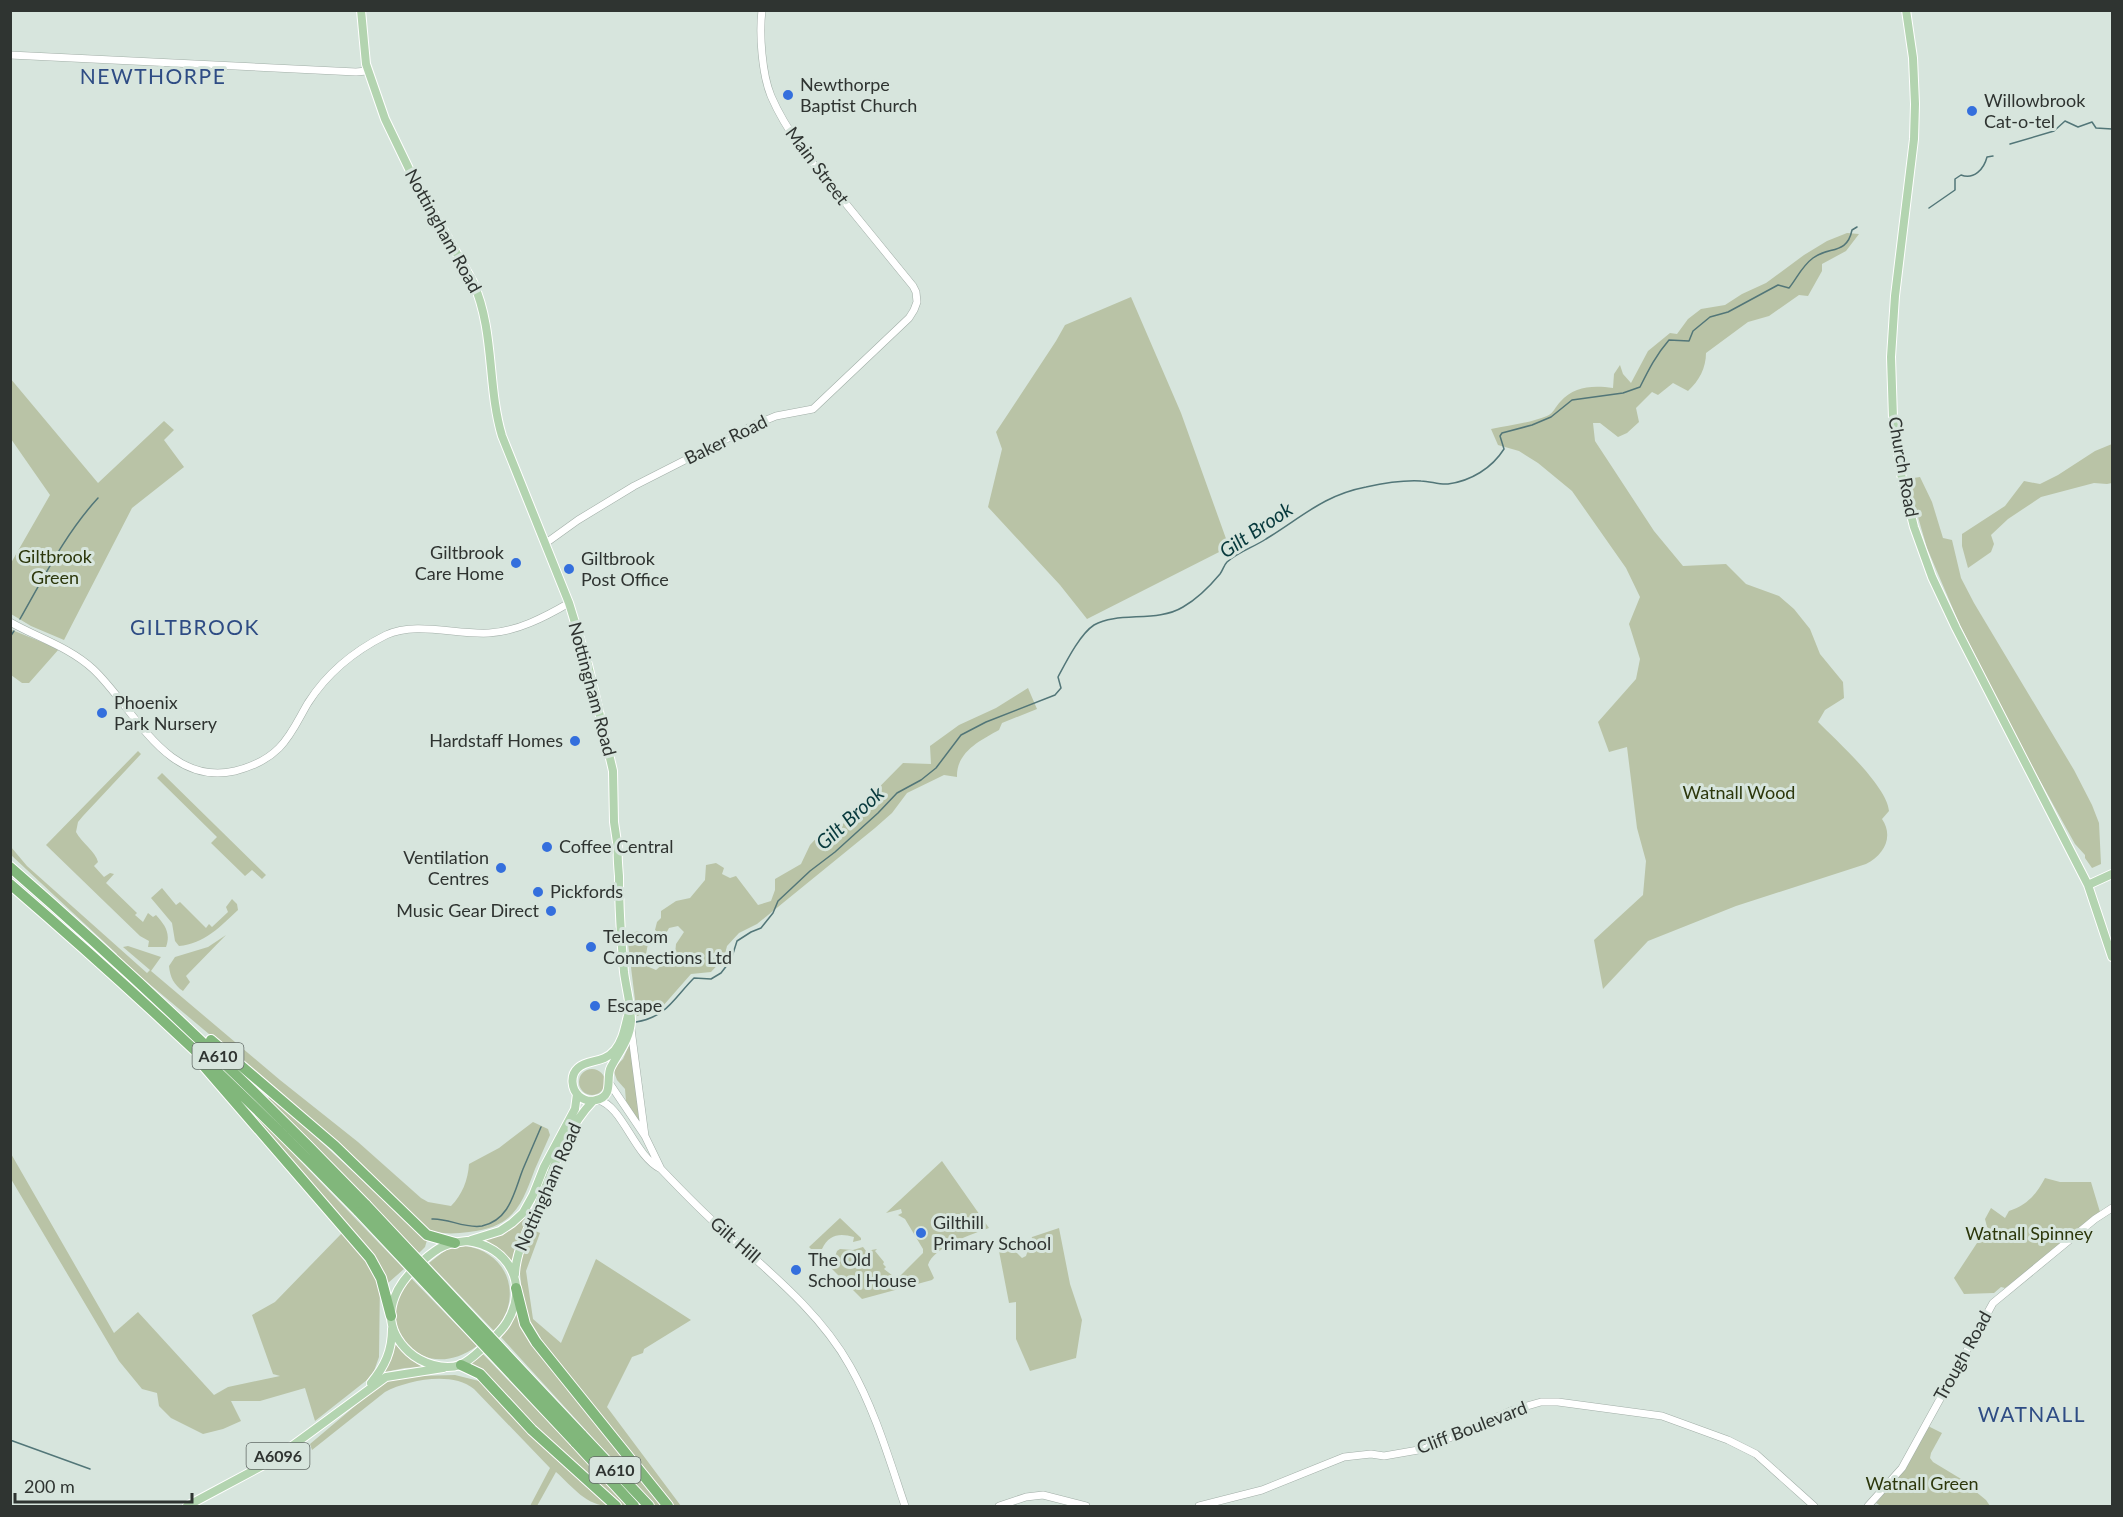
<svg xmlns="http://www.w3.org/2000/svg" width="2123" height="1517" font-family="Lato,sans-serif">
  <rect width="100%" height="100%" fill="#d7e5dd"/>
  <path fill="#b9c3a6" d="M1847,233L1859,234L1846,251L1822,264V271L1808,296L1799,295L1769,316L1748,322L1706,353C1706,368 1699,381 1688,391L1673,383L1658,395L1652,392L1636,408L1639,422L1627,433L1618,437L1600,423H1593L1595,441L1654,531L1683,566L1726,564L1746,584L1779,596L1794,609L1810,629L1820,654L1843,682L1844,698L1825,710L1818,722C1837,741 1887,786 1889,811L1882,819C1894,837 1884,855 1866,864L1736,906L1648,941L1603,989L1594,940L1643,895L1646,861L1637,828L1627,747L1609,752L1598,722L1636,679L1640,659L1629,624L1640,597L1626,568L1572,491L1538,463L1519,451L1498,445L1491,429C1510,425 1530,423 1547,416C1554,413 1555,407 1560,402C1574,386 1593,385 1613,388L1614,374L1620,365L1623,374L1631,383L1648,351L1670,333L1677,334L1688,319L1701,309L1725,305L1742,294L1766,283L1804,255L1827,241Z
    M1131,297L1181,413L1229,547L1087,619L1060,585L988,507L1002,449L996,432L1056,341L1065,325Z
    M10,378L98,483L164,421L174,430L164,440L184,467L132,508L64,640L31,626L11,614V563L50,495L11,439Z
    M2112,444V483L2107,484L2094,483L2041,497L2008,519L1991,535L1994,544L1991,552L1968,568L1962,546V534L2005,506L2024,481L2040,484L2058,475L2095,451Z
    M1920,477L1932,502L1943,538L1952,540L1961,578L1974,603L2074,770L2092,805L2099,823L2101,864L2092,868L2085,858V855L2075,844L2065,826L2015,735L1959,623L1927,548L1907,479Z
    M12,630L59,649L29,683H22L11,675Z
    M1028,688L1037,709L1002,723L999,730C981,740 956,752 957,777L944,775L907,793L892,813L875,828L757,924L739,933L727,946L724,958L711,972L691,974L662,1007L637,1016L627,935L638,931L649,938L644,965L656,970L675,954L676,944L684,932L678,926L669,928L664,937L655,930L657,922L661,918V911L676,901L690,898L705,880L706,865L716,863L724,868L722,874L730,878L736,876L758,905L771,901L775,890V879L801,864L810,845L822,832H835L903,763L931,764L930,746L959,725L996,708Z
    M138,751L141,754L83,816L78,822L76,832C81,842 96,852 98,862L94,866L104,877L110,873L114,874L106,883L137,913L135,915L143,922L148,913L153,917L156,915C165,925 171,933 166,947H148L149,941L140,936L46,845Z
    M162,773L266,875L262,879L252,870L245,876L211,843L217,837L157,778Z
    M11,847L27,866L147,973L150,970L123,947L128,946L161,957L151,971L280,1080L358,1142L421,1198L428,1202L451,1206C462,1195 468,1180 469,1164L499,1148L533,1122L548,1129L550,1135C545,1146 540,1158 535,1169C521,1207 513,1227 469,1232C453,1234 438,1235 424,1227L321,1128L116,956L117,954L11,855Z
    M162,888L176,905L180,902L206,928L209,924L212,927L228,912L226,907L232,899L237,904L238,910C221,926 204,944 179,946L175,941L172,923L151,898Z
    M226,935L186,976L190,982L183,991C174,985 170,977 169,966L175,957L208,947Z
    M630,1043L640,1126L626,1101L625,1089L617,1080L614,1072L617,1065L623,1059Z
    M579 1082a13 13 0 1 1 26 0a13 13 0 1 1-26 0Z
    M270,1095L427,1240L425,1247L419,1253L268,1099Z
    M249,1108L404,1269L388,1283L248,1109Z
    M10,1152L114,1333L138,1312L214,1395L228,1387L280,1376L273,1374L252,1315L275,1302L342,1233L356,1247L380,1281L379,1357L374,1371L367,1380L315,1421L305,1388L260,1401H231L241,1421L223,1429L203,1434L171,1418L159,1406L157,1393L142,1389L119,1361L11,1179Z
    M942,1161L989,1228C973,1234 933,1247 928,1265L934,1278L932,1280L862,1299L831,1268L837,1251L840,1249L853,1250L863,1247L866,1251L877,1249L875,1251L884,1262L883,1264L886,1267L884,1269L897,1279L923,1253V1249L905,1219L898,1215L902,1213L901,1209L886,1213Z
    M2045,1178L2060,1182H2091L2100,1212L2060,1246L2005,1288L2001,1287L1994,1293L1964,1294L1954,1278L1977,1243L1988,1240L1993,1231L1987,1227L1985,1219L1991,1208L2005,1218L2009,1211C2027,1205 2036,1195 2045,1178Z
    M534,1201L536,1202L517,1246L512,1265L484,1241C506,1232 522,1223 534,1201Z
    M840,1218L861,1238V1240L853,1242L854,1237C840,1233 829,1234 822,1249H811L809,1247Z
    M1059,1228L1070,1284L1082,1320L1076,1358L1030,1371L1016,1339V1302L1009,1303L999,1251L1011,1247L1022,1258L1026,1256L1032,1237Z
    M531,1229L540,1233L526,1271L533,1319L561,1343L596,1259L691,1320L644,1349L643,1353L632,1357L607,1407L681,1506H673L534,1335L523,1302L519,1264Z
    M465,1246C496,1250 516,1276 508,1307C506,1316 500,1324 494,1331L429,1263L447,1249Z
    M410,1277L477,1346C422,1387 369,1325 410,1277Z
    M516,1309L664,1506H655L501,1337L513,1319Z
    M395,1344L410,1359L422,1367L405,1368L385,1372L392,1356Z
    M482,1353L629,1506H622C572,1464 527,1417 481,1370L470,1364Z
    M455,1375L479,1381L583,1484L610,1506C586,1506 573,1487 556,1472L537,1506H530L550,1468L474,1389C452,1371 408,1380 385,1392L312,1450L310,1444L381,1384C404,1374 429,1376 455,1375Z
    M1928,1426L1942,1433L1931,1453L1930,1458L1933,1462L1976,1488L1975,1491L1986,1500L1990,1506H1881L1876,1503L1904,1470Z"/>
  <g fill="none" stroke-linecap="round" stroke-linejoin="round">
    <path stroke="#527678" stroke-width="1.5" d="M2010,144L2054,131L2065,121L2078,127L2092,122L2096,128L2112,129
      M1929,208L1955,190V179L1961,175C1974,180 1984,169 1987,157L1993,156
      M20,619C44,577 65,534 98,498
      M10,637L14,631
      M636,1022C667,1017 674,998 694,978L711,979L721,973L731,960L737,941L751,932L761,928L773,913L778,901L810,871L835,852L878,813L897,793L921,780L936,768L961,735L986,722L1055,695L1061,688L1058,677C1066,662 1080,634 1094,625C1118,611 1157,623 1183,607C1197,599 1210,586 1220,574C1223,570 1224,565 1227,562C1238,552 1254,547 1266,539C1302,517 1324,495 1366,487C1384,483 1403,480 1421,481C1430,481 1439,485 1448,484C1471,481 1492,468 1504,449L1500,436L1502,433L1532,425L1551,417L1572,400L1623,393L1640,387C1649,369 1656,355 1669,340L1689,341L1693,331L1710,317L1728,312L1778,285L1789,288C1797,278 1802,266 1813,258C1829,246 1847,255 1852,230L1857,227
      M432,1219C448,1218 465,1229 482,1226C510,1220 514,1192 523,1169C529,1155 535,1141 541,1127
      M10,1440L90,1469"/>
    <defs>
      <path id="minor" d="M10,55L356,72L367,71
        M546,543L578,520L634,486L754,425L776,416L813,409L909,318L914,310L917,302L916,292L913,286C888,255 863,225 838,194C813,164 787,133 771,96C762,74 759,34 762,10
        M10,622C38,638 69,647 93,669C134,707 165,787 235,771C251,767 267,760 279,748C292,735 299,718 308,703C327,673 354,651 386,635C416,621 456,635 489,633C516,632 545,617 569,603
        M631,1029L645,1136
        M610,1084L645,1136L661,1169
        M598,1100C623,1106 634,1156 661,1169C681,1190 701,1211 723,1230C768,1271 820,1312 850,1366C875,1410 889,1459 905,1506
        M999,1506L1026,1497L1043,1495L1086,1506
        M1199,1506L1262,1490L1344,1457L1371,1454L1384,1456L1424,1449L1513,1410L1541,1402H1558L1662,1416L1728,1440L1756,1454L1814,1506
        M1868,1506L1902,1468L1993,1303L2095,1219L2112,1208"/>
      <path id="major" d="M361,10L366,64L385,119L411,173L473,282C495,331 487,386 502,436L569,603L588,665L613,771L614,822L618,849
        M1906,10L1913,58L1915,104L1914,139L1895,296L1891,357L1893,418L1900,470L1914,527L1932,577L1956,628L2088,885L2112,957
        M618,844C617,855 618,865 619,876C619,908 621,939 624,972C626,988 631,1005 631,1021C630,1039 619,1052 611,1067C605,1078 615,1096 596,1100C590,1102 584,1100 579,1096C571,1089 570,1075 578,1068C588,1059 603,1064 615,1050C624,1039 625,1025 629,1012
        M2088,885L2112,874
        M471,1240L500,1231L512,1223L523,1213L533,1195L544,1167L575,1109L577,1094
        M467,1241C508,1246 530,1284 507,1322C502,1331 493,1338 486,1345C478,1352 470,1361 460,1365C444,1371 421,1363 409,1352C378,1323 391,1290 418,1265C426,1258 434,1250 444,1246C451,1243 459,1242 467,1241Z
        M515,1274C516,1251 528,1230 537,1208C552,1172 565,1130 593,1101
        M371,1383C385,1366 392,1351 392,1329
        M187,1506L273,1460L386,1377L443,1368"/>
      <path id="highway" d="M10,867C134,975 252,1087 366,1205
        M10,884C132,989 248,1097 359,1212
        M211,1040L335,1146L427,1235L455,1243
        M203,1065L370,1258L381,1278L391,1316
        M516,1288L525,1324L536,1342L668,1506
        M461,1365L480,1374L532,1430L616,1506
        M581,1434L649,1506
        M575,1442L634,1506"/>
    </defs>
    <use href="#minor" stroke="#a1aea7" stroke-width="8"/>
    <use href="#major" stroke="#fff" stroke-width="10"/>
    <use href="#highway" stroke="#fff" stroke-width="12"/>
    <use href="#minor" stroke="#fff" stroke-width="7"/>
    <use href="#major" stroke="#b3d4b0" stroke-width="8"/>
    <use href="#highway" stroke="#81b77b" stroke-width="10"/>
    <defs>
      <path id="highway-bridge" d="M366,1205L581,1434
        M359,1212L575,1442"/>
    </defs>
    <use href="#highway-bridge" stroke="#fff" stroke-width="12" stroke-linecap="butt"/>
    <use href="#highway-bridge" stroke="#81b77b" stroke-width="10"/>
  </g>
  <g fill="#346fdd" stroke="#d7e5dd" stroke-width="2">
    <circle cx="788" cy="95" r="6"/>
    <circle cx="1972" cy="111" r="6"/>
    <circle cx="516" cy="563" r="6"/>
    <circle cx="569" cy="569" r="6"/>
    <circle cx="102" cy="713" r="6"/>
    <circle cx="575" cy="741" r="6"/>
    <circle cx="547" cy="847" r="6"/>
    <circle cx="501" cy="868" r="6"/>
    <circle cx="538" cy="892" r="6"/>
    <circle cx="551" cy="911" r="6"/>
    <circle cx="591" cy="947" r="6"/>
    <circle cx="595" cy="1006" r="6"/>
    <circle cx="921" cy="1233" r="6"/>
    <circle cx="796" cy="1270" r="6"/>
  </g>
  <g text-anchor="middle" stroke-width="6" stroke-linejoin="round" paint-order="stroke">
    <g fill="#d7e5dd" stroke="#616965" stroke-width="1.5">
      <rect x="192.5" y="1043" width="51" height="26" rx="4.5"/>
      <rect x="246.5" y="1443" width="63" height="26" rx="4.5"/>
      <rect x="589.5" y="1457" width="51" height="26" rx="4.5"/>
    </g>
    <g font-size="16" font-weight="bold" fill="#2f3431">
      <text x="218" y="1062">A610</text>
      <text x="278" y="1462">A6096</text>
      <text x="615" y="1476">A610</text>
    </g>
    <g font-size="18" fill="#2f3431" stroke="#d7e5dd" text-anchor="start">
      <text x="800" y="91">Newthorpe<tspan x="800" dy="21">Baptist Church</tspan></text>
      <text x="1984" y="107">Willowbrook<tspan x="1984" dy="21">Cat-o-tel</tspan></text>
      <text x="504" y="559" text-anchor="end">Giltbrook<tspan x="504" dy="21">Care Home</tspan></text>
      <text x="581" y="565">Giltbrook<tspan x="581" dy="21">Post Office</tspan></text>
      <text x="114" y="709">Phoenix<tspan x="114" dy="21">Park Nursery</tspan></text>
      <text x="563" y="747" text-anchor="end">Hardstaff Homes</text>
      <text x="559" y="853">Coffee Central</text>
      <text x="489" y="864" text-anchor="end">Ventilation<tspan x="489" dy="21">Centres</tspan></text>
      <text x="550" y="898">Pickfords</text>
      <text x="539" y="917" text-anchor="end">Music Gear Direct</text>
      <text x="603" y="943">Telecom<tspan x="603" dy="21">Connections Ltd</tspan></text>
      <text x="607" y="1012">Escape</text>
      <text x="933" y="1229">Gilthill<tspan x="933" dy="21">Primary School</tspan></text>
      <text x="808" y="1266">The Old<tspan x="808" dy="21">School House</tspan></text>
    </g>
    <g font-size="18" fill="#2f3431" stroke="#d7e5dd">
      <text transform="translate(817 166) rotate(53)" y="6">Main Street</text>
      <text transform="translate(443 231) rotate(61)" y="6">Nottingham Road</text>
      <text transform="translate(726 440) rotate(-26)" y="6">Baker Road</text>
      <text transform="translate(1903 467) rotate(80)" y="6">Church Road</text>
      <text transform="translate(592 689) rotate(75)" y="6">Nottingham Road</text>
      <text transform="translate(548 1187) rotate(-66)" y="6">Nottingham Road</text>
      <text transform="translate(735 1240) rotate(41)" y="6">Gilt Hill</text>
      <text transform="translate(1963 1356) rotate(-61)" y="6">Trough Road</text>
      <text transform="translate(1472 1428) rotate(-21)" y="6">Cliff Boulevard</text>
    </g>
    <g font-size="18" fill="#2c370b" stroke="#d7e5dd">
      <text x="55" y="563">Giltbrook<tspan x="55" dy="21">Green</tspan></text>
      <text x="1739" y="799">Watnall Wood</text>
      <text x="2029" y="1240">Watnall Spinney</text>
      <text x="1922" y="1490">Watnall Green</text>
    </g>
    <g font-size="20" font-style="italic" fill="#07393c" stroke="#d7e5dd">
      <text transform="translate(1256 530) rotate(-34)" y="7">Gilt Brook</text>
      <text transform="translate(850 818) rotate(-42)" y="7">Gilt Brook</text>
    </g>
    <g font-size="21" letter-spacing="1.5" fill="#2e4c84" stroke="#d7e5dd">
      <text x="153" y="84">NEWTHORPE</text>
      <text x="195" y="635">GILTBROOK</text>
      <text x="2032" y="1422">WATNALL</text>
    </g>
  </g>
  <rect width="2123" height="1517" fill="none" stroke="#2f3431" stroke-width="24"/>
  <path d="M15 1493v9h177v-9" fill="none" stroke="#2f3431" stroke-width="3"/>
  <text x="24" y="1493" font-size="18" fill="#2f3431" stroke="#d7e5dd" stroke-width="4.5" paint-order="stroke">200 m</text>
</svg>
